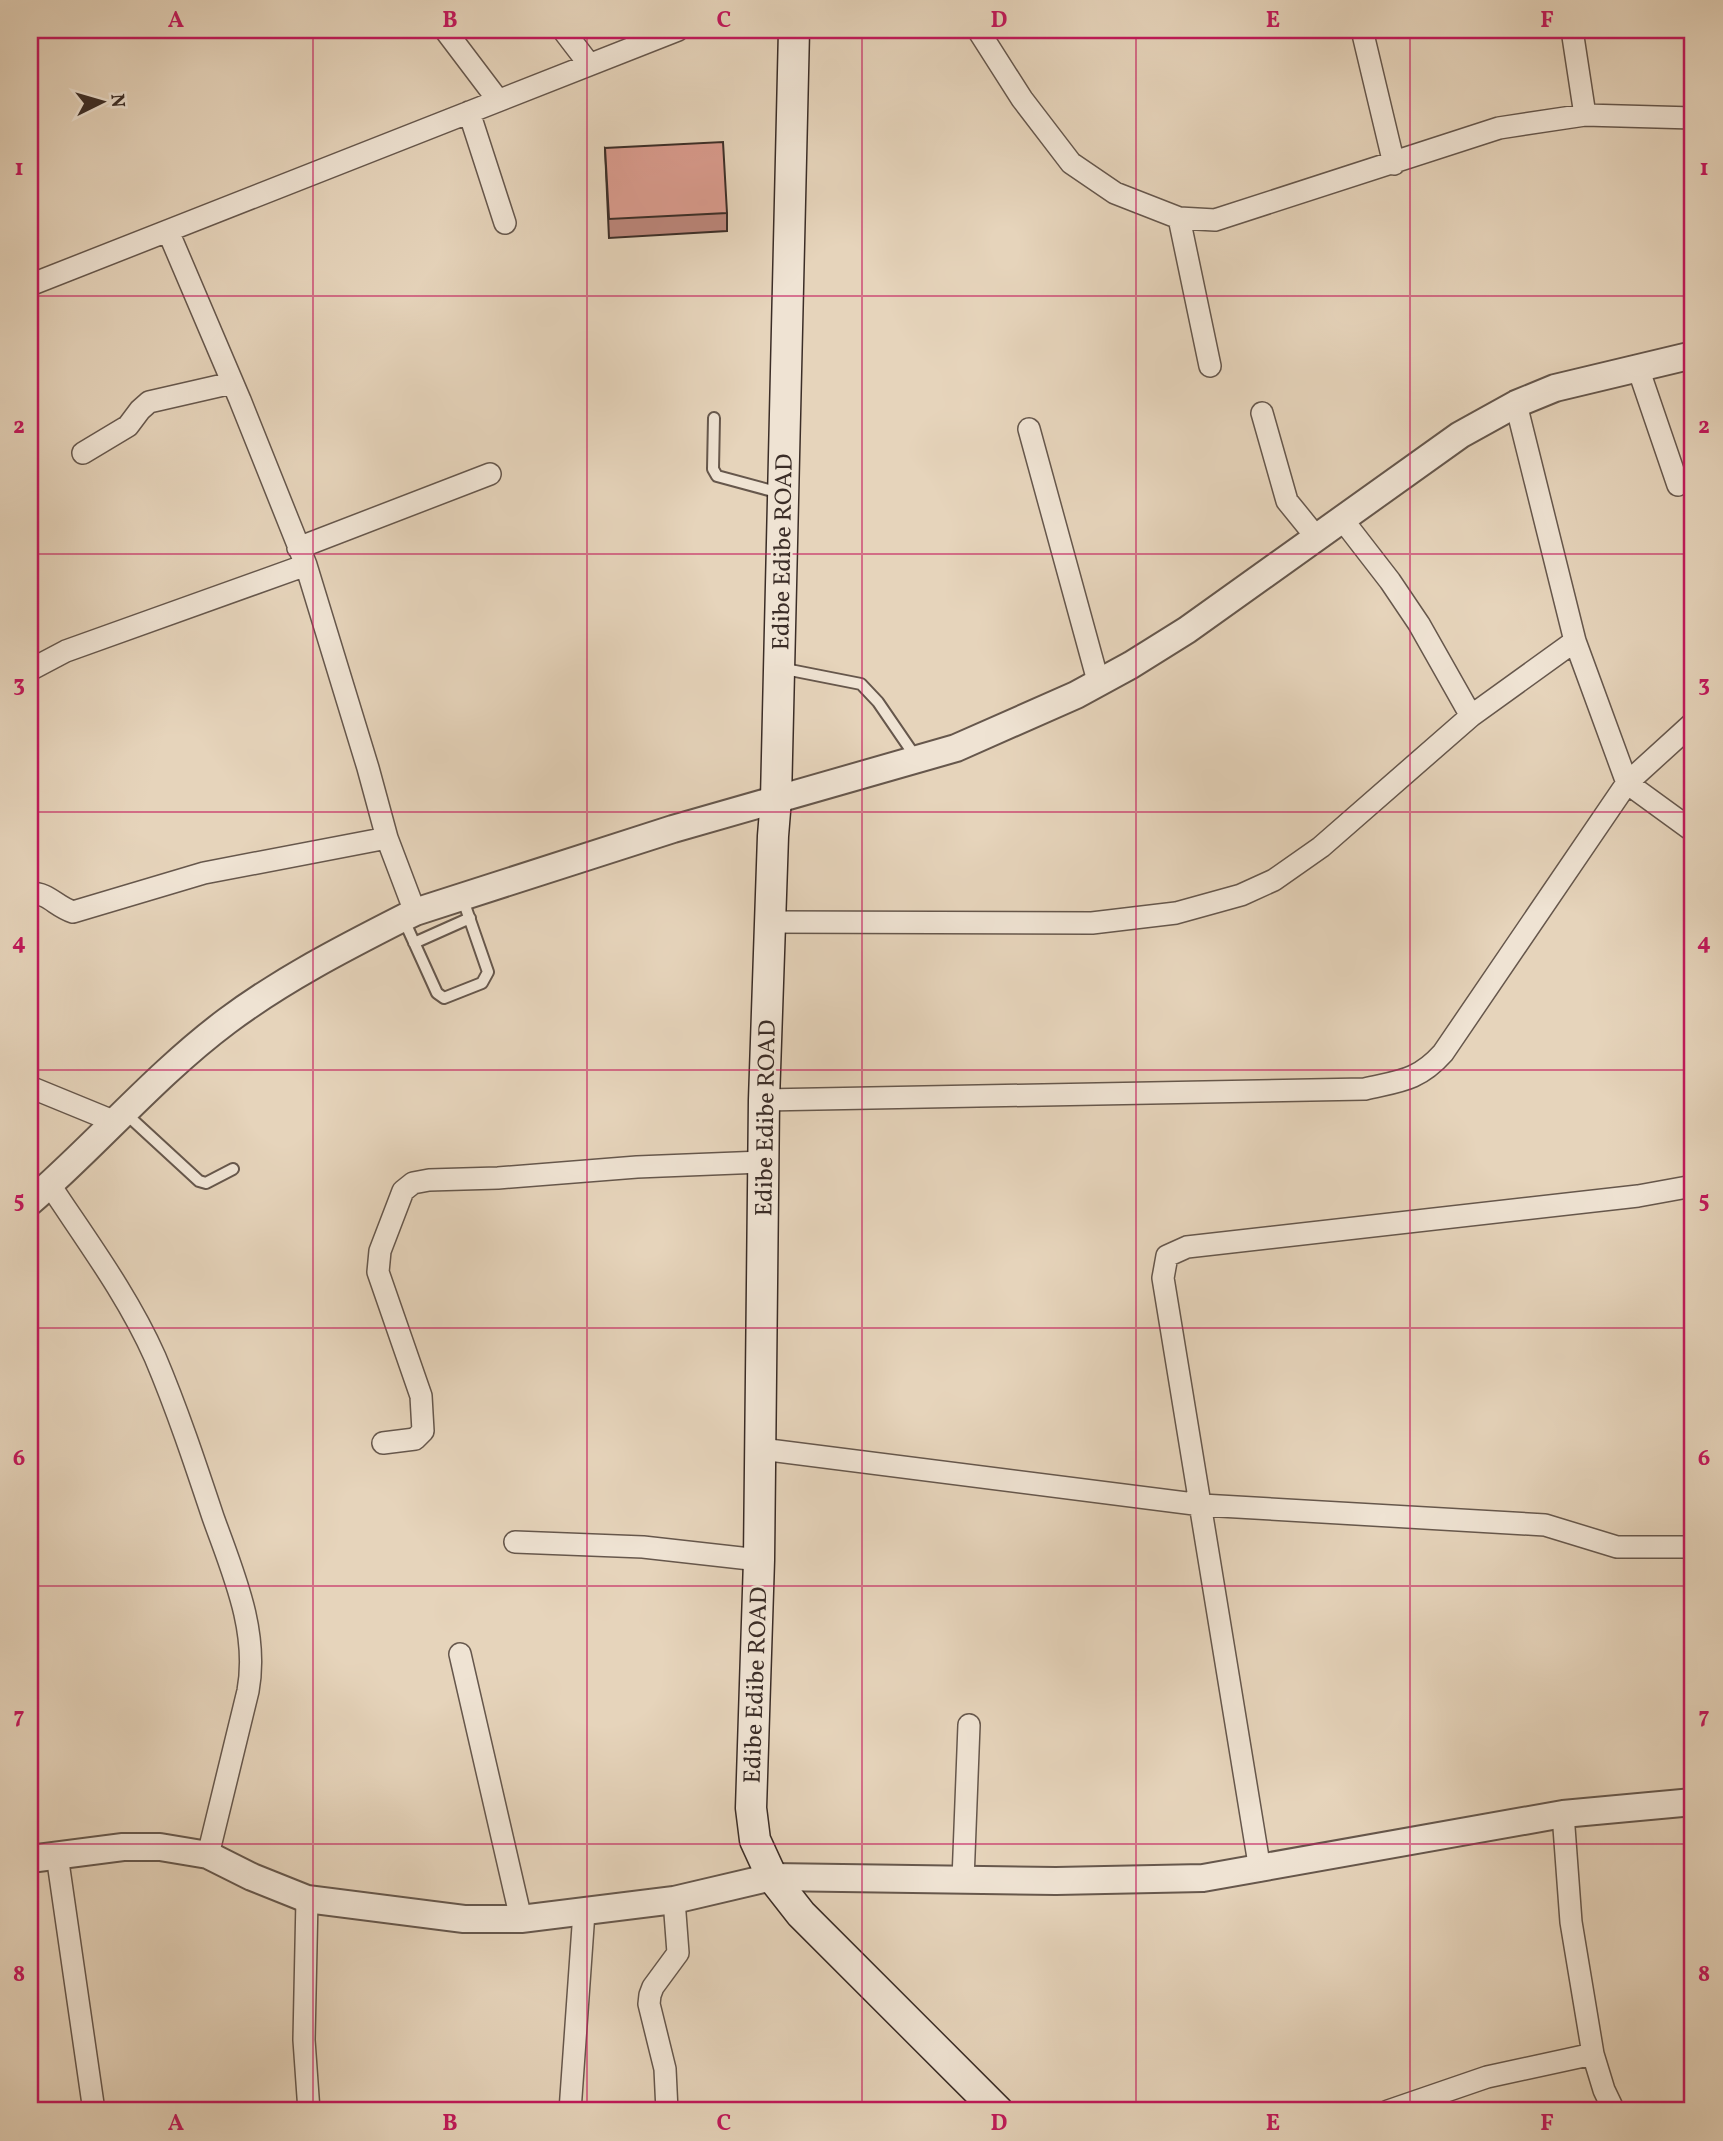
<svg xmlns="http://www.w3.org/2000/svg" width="1723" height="2141" font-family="Vollkorn,serif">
  <rect width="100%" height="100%" fill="#e6d4bb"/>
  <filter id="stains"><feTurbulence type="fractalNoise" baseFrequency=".00286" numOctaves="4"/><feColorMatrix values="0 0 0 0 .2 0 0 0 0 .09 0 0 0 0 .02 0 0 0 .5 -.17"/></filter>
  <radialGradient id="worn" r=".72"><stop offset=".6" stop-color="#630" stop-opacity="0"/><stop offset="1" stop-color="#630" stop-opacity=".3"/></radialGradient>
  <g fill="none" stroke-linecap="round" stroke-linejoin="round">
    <defs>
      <path id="service" d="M714,418L713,469L717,476L780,493
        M780,668L861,684L878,702L917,759
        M403,918L437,993L444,998L482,983L488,972L462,897
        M414,943L470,918
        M124,1112L199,1181L206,1183L233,1169"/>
      <path id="minor" d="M445,30L498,100
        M563,30L589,64
        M978,30L1022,99L1071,163L1115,193L1179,218L1215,220L1499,128L1585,115L1693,118
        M1362,30L1394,164
        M1572,30L1585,115
        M469,112L505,223
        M1179,218L1210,366
        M168,231L240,400L306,565L368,768L387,838L415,912
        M30,285L678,30
        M1638,368L1678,485
        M1516,404L1575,641L1627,783L1693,831
        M1262,413L1287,501L1317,538
        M1029,429L1098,681
        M83,453L128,426L140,410L149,402L232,383
        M1342,519L1390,581L1419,624L1471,716
        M298,548L490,474
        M30,670L66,651L306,565
        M30,893C49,893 55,906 73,912L204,873L387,838
        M771,922L1092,923L1176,913L1241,895L1274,880L1321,847L1471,716L1575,641
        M30,1087L113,1121
        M764,1100L1365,1089C1399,1081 1418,1081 1443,1053L1627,783L1693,723
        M50,1185C87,1241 128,1296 155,1357C177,1409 195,1463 213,1517C233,1573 259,1631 248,1691L208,1855
        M383,1443L415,1439L423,1431L421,1396L378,1272L380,1251L403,1191L413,1183L429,1180L498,1178L637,1167L762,1162
        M761,1449L1202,1505L1545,1525L1617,1547H1693
        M515,1542L643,1547L759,1560
        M460,1654L521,1919
        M1563,1814L1571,1922L1593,2054L1604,2090L1614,2111
        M57,1855L94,2111
        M1260,1870L1163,1278L1167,1256L1187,1247L1638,1196L1693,1186
        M963,1880L969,1725
        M307,1899L304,2040L309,2111
        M570,2111L584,1912
        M667,2111L665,2069L649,2004L650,1995L653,1987L678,1953L674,1900
        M1388,2111L1487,2077L1593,2054"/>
      <path id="tertiary" d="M30,1202C96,1145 156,1074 227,1021C282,980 342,949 403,918L415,912L673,829L956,748L1076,695L1131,665L1187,630L1460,435L1516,404L1555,388L1693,355
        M30,1859L123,1847H160L208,1855L252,1877L307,1899L464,1919H521L674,1900L772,1877L1056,1881L1203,1878L1563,1814L1693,1802"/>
      <path id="secondary" d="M794,30L776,799L773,836L764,1100L759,1560L751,1808L755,1840L772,1877L801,1914L998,2111"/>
    </defs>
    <use href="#service" stroke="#66574c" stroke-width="14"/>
    <use href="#minor" stroke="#66574c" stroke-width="24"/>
    <use href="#tertiary" stroke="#66574c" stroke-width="30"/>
    <use href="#secondary" stroke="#3b2d27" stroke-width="33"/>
    <use href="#service" stroke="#efe3d3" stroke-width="10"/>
    <use href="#minor" stroke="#efe3d3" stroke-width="21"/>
    <use href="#tertiary" stroke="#efe3d3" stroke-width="26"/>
    <use href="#secondary" stroke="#efe3d3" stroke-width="30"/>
  </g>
  <path fill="#bc867b" stroke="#3b2d27" stroke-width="2" d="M605,148L727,213V231L609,238Z"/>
  <path fill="#db9c8f" stroke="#3b2d27" stroke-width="2" d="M723,142L727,213L609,219L605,148Z"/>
  <path fill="none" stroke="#c2185b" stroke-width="2" stroke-opacity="0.55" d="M313,30V2111M587,30V2111M862,30V2111M1136,30V2111M1410,30V2111M30,296H1693M30,554H1693M30,812H1693M30,1070H1693M30,1328H1693M30,1586H1693M30,1844H1693"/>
  <g text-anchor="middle" stroke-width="5" stroke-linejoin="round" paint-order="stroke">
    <g font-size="24" fill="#3b2d27" stroke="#efe3d3">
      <text transform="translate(782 552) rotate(-89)" y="8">Edibe Edibe ROAD</text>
      <text transform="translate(765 1118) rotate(-89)" y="8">Edibe Edibe ROAD</text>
      <text transform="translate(755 1685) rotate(-88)" y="8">Edibe Edibe ROAD</text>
    </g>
  </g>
  <rect width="1723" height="2141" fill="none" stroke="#e6d4bb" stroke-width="77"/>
  <g transform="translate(102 102) rotate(85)" stroke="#efe3d3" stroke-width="5" paint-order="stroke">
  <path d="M0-5L12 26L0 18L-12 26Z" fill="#3b2d27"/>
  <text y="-10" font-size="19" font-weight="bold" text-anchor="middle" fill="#3b2d27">N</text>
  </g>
  <rect x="38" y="38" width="1646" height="2064" fill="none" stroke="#c2185b" stroke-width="2.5"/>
  <g font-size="23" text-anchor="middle" font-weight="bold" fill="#c2185b">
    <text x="176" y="27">A</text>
    <text x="450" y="27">B</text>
    <text x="724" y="27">C</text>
    <text x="999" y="27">D</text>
    <text x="1273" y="27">E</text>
    <text x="1547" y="27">F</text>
    <text x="19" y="175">1</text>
    <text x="1704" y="175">1</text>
    <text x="19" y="433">2</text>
    <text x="1704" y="433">2</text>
    <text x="19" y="691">3</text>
    <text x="1704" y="691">3</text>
    <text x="19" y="949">4</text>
    <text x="1704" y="949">4</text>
    <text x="19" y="1207">5</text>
    <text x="1704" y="1207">5</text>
    <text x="19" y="1465">6</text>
    <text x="1704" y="1465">6</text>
    <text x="19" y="1723">7</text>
    <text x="1704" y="1723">7</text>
    <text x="19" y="1981">8</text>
    <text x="1704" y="1981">8</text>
    <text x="176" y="2130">A</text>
    <text x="450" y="2130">B</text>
    <text x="724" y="2130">C</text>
    <text x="999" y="2130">D</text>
    <text x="1273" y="2130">E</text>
    <text x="1547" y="2130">F</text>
  </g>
  <rect width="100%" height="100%" filter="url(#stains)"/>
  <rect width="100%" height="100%" fill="url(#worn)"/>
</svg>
